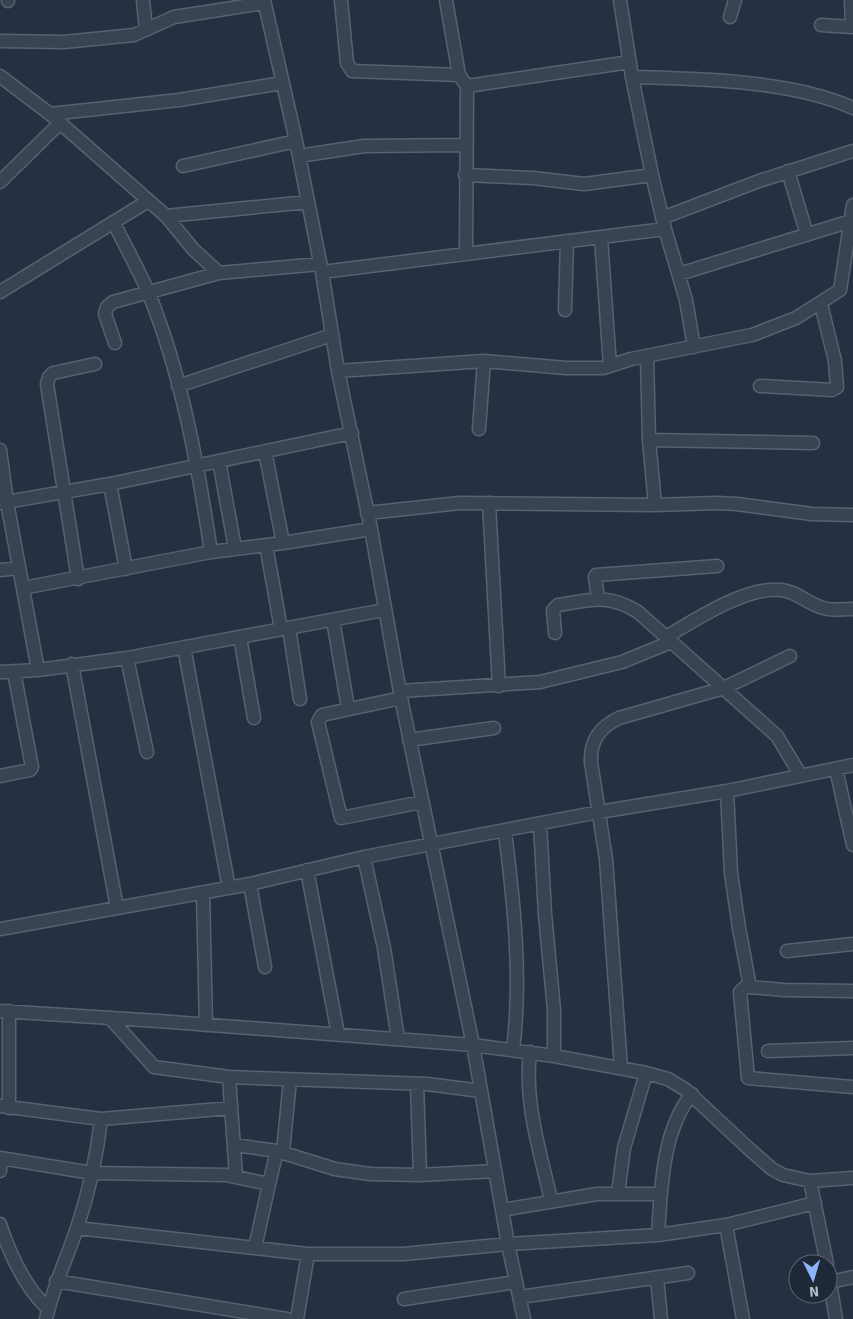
<svg xmlns="http://www.w3.org/2000/svg" width="853" height="1319" font-family="Signika,sans-serif">
  <rect width="100%" height="100%" fill="#253142"/>
  <g fill="none" stroke-linecap="round" stroke-linejoin="round">
    <defs>
      <path id="minor" d="M8,0V1
        M143,0L146,30
        M264,0L296,141L322,272L338,371L371,529L401,698L473,1045L508,1244L524,1319
        M341,0L347,63L352,71L459,75
        M446,0L459,75L467,86L466,254
        M620,0L632,77L652,175L665,229L686,300L694,347
        M851,0L852,27
        M730,17L735,0
        M821,25L853,27
        M0,41L64,42L134,35L174,17L264,3
        M0,76L50,114L166,216L308,202
        M632,77C700,79 791,80 853,108
        M467,86L630,62
        M50,114L179,100L282,83
        M299,156L364,146L466,145
        M183,166L296,141
        M788,171L807,235
        M465,175L533,178L584,184L652,175
        M0,182L60,123
        M166,216L193,249L219,273
        M662,218L759,181L853,151
        M114,223C125,246 139,270 149,294C182,376 198,465 211,552
        M601,238L610,366
        M322,272L665,229
        M679,274L851,221
        M0,292L148,201
        M565,310L567,241
        M115,343L105,314L107,307L113,302L219,273L320,264
        M647,356L649,440L655,505
        M338,371L484,361L566,368H603L631,359L752,335L796,318L840,290L853,205
        M178,386L332,335
        M760,386L832,390L837,387L835,361L821,304
        M479,429L484,361
        M649,440L813,443
        M0,450L7,502L38,670
        M265,451L283,543
        M219,461L235,548
        M110,484L126,569
        M0,503L110,484L352,433
        M489,503L499,686
        M367,513L460,503L655,505L717,503L737,504L812,514L853,515
        M266,545L281,629
        M0,570L19,568
        M78,579L47,384L49,377L53,373L95,364
        M23,588L211,552L283,543L371,529
        M598,599L595,577L596,575L717,566
        M333,620L348,708
        M289,628L300,699
        M555,633L553,610L558,605C592,600 607,593 638,612L777,736L801,776
        M240,637L254,718
        M666,637C695,620 746,586 781,590C796,591 808,604 823,608C832,611 843,609 853,609
        M184,647L229,888
        M127,658L147,752
        M72,664L117,908
        M0,672L38,670L127,658L384,610
        M400,691L540,682L622,662L671,642
        M401,698L322,715L318,722L341,818L422,802
        M409,740L494,728
        M836,769L853,845
        M0,776L30,770L32,767L14,672
        M727,791L731,873L739,928L750,987
        M540,824L545,914L554,1010V1056
        M505,832C514,904 522,977 513,1050
        M364,857L384,948L398,1039
        M307,870L338,1034
        M250,884L265,967
        M203,893L206,1025
        M0,929L250,884L364,857L599,812L727,791L853,765
        M787,951L853,944
        M853,991L784,990L750,987L744,988L740,992L748,1078L853,1087
        M0,1011L158,1021L473,1045L554,1056L646,1073L668,1079L686,1090L747,1147L772,1169L783,1175L810,1181L853,1178
        M110,1018L154,1067L229,1077
        M768,1051L853,1048
        M530,1052C524,1103 540,1151 551,1200
        M621,1068L606,859L591,762C590,740 600,727 619,718L724,688L790,656
        M417,1084L420,1175
        M0,1106L101,1119L231,1108
        M9,1108V1011
        M235,1145L277,1151L335,1169L370,1174L420,1175L495,1171
        M283,1152L290,1080
        M0,1158L92,1173L226,1175L269,1184L255,1248
        M0,1171L1,1158
        M236,1177L229,1077L427,1084L481,1091
        M810,1181L827,1264
        M269,1184L277,1151
        M618,1193L624,1148L646,1073
        M502,1210L597,1194H661
        M0,1224C10,1255 25,1287 48,1309
        M726,1225L743,1319
        M77,1228L308,1254H403L508,1244L658,1235L726,1225L815,1203
        M658,1235C661,1189 662,1130 692,1094
        M828,1271L836,1319
        M657,1277L661,1319
        M56,1281L287,1319
        M830,1282L853,1277
        M520,1297L688,1273
        M404,1299L516,1282
        M46,1319C53,1287 67,1258 77,1228C89,1192 97,1156 101,1119
        M297,1319L308,1254"/>
    </defs>
    <use href="#minor" stroke="#58616f" stroke-width="15"/>
    <use href="#minor" stroke="#3a4351" stroke-width="12"/>
  </g>
  <g transform="translate(813 1279) rotate(175)"><circle r="24" fill="#1e2837" stroke="#5b6473"/>
  <path d="M0-4L9 19L0 12L-9 19Z" fill="#8db3fa"/>
  <text y="-8" font-size="14" font-weight="bold" text-anchor="middle" fill="#b7becc">N</text>
  </g>
</svg>
